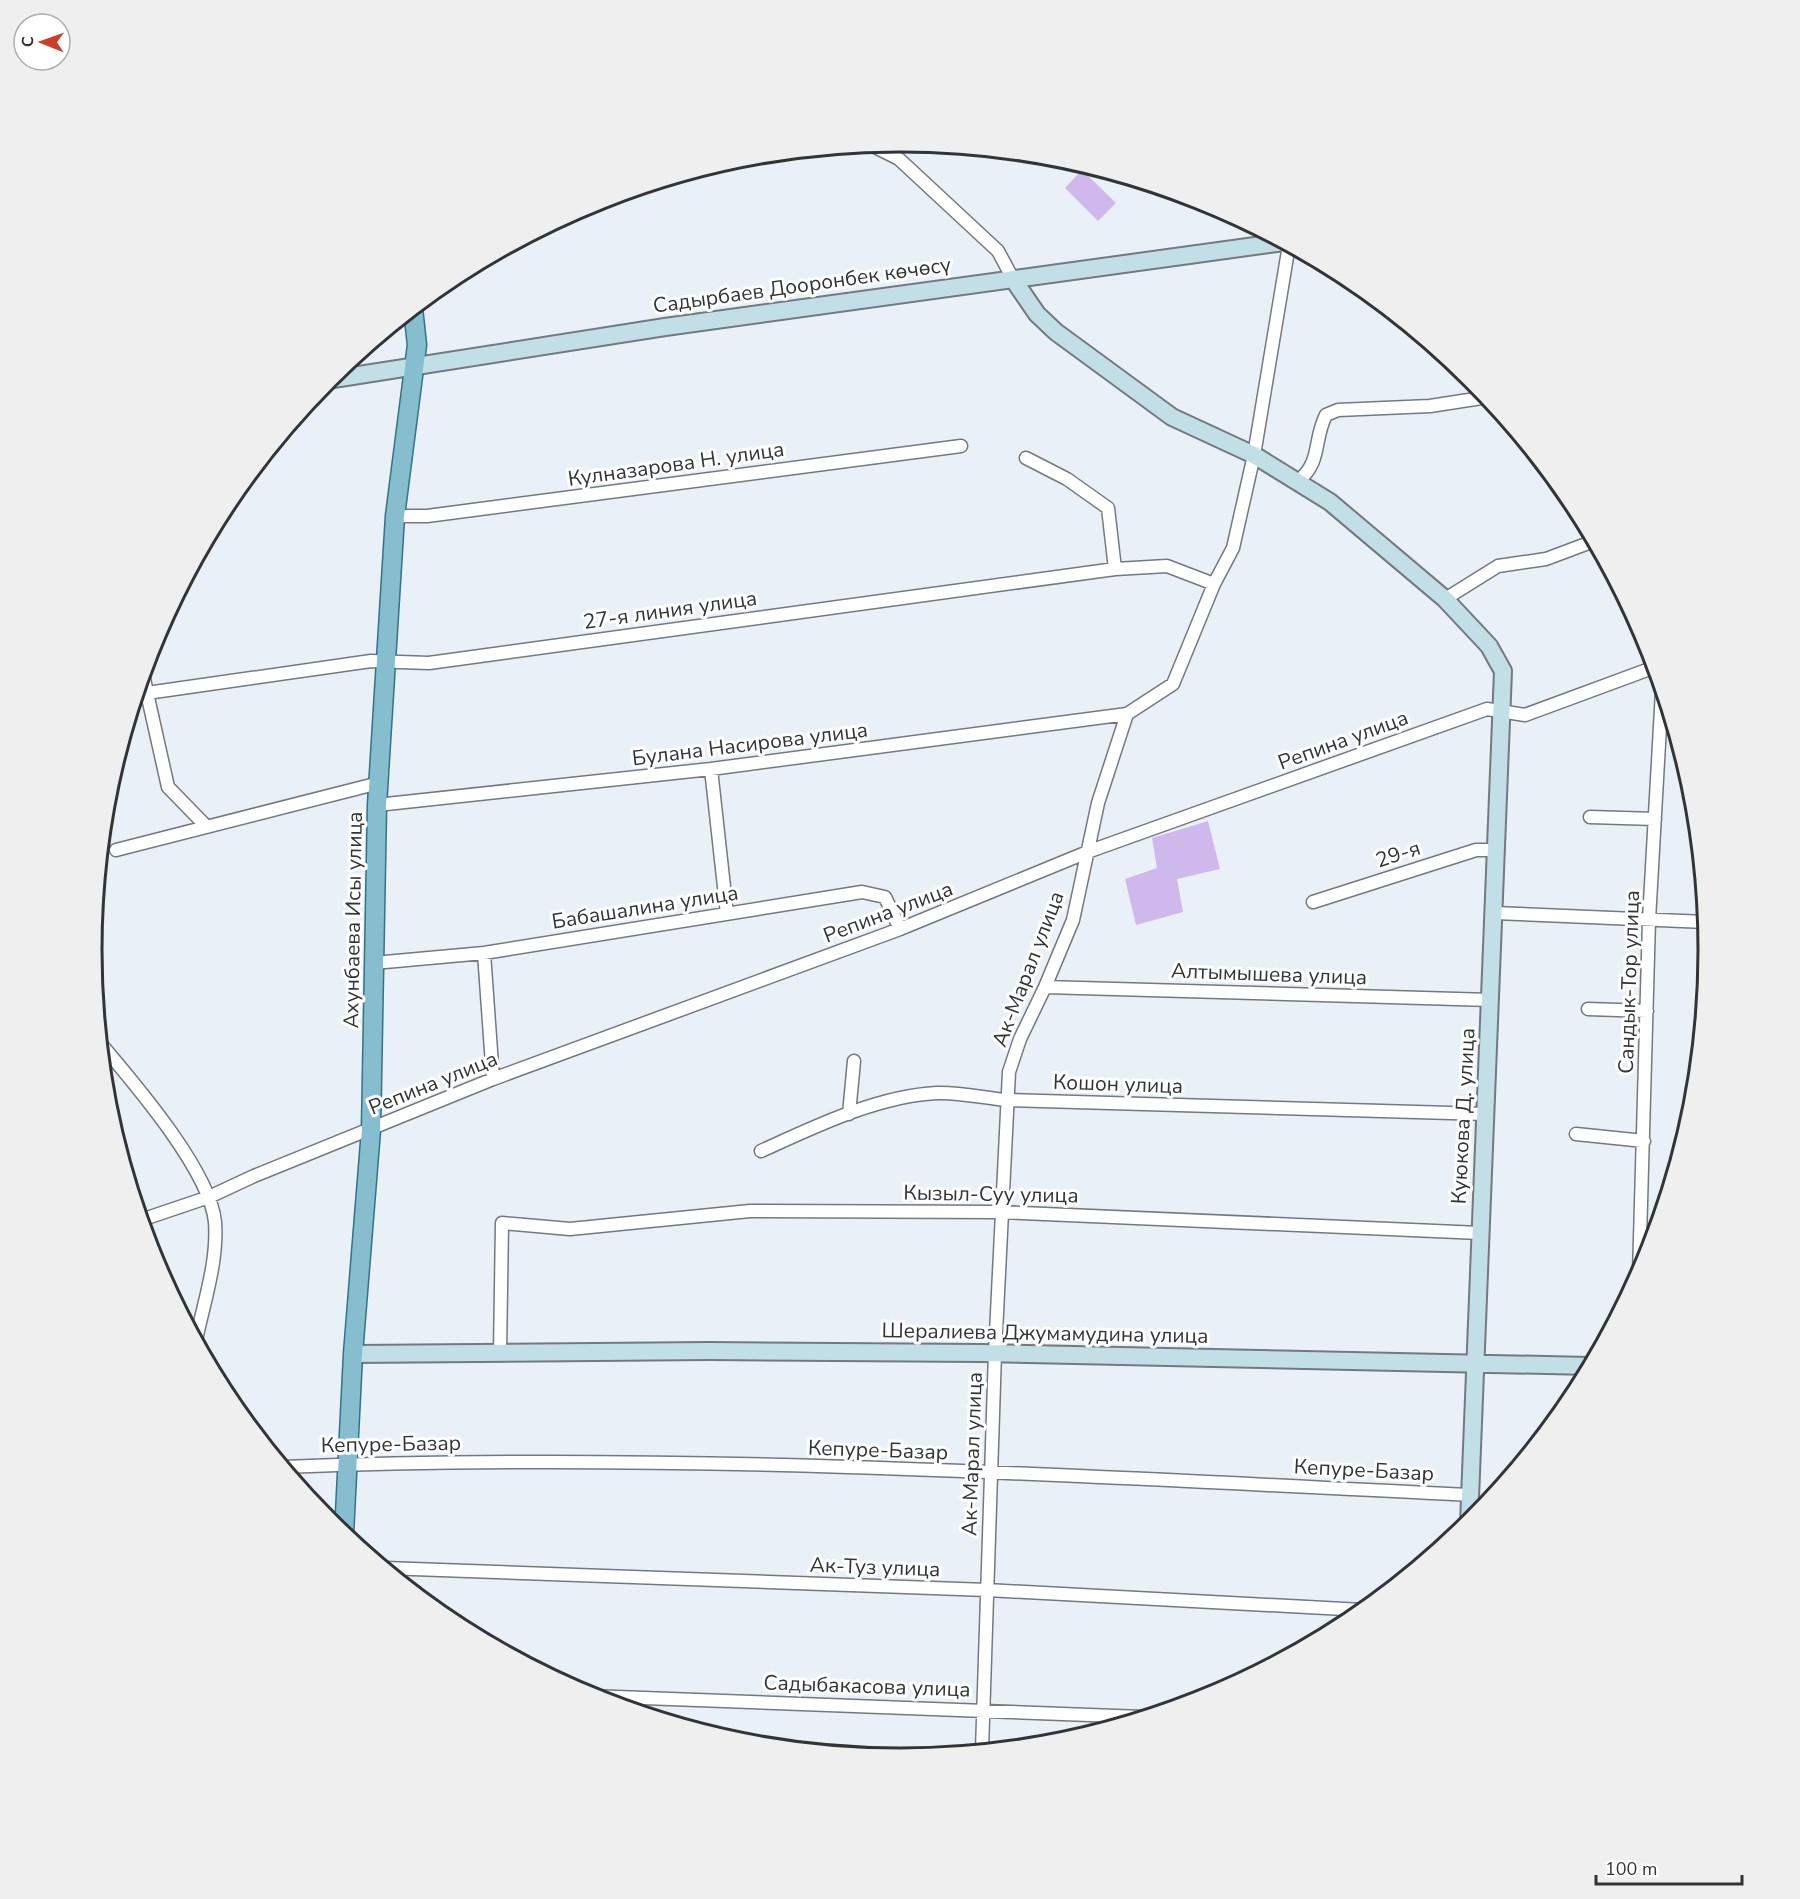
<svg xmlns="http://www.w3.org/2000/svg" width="1800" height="1899" font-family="'Nunito Sans',sans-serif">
  <rect width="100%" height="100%" fill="#eaf0f7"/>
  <path fill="#cfb8eb" d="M1082,170L1116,203L1098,221L1065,188Z
    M1208,821L1220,869L1177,879L1183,912L1136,925L1125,879L1157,868L1152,838Z"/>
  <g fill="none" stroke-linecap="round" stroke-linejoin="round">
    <defs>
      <path id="street" d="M869,144L899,159L998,251L1013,279
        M1026,458L1067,479L1108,508L1115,569
        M1298,481C1322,462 1313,440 1326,415L1338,410L1430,406L1488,397
        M395,516H427L961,446
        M1445,599L1498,566L1546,559L1594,541
        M143,674L147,693L371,661L429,663L1115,569L1167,566L1214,584
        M147,693L168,787L207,827
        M711,769L727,914
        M377,805L711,769L1127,714
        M1590,817L1655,819
        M116,850L379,783
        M1313,902L1476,850H1496
        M1494,913L1706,922
        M484,953L493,1079
        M374,963L484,953L862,892L885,897L900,929
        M1045,987L1491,1000
        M1588,1009L1647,1011
        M101,1044C134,1083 210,1171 215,1222C218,1261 204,1302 196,1340
        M849,1114L854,1061
        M1576,1134L1644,1141
        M761,1151C814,1127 877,1096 937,1093C959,1092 984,1098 1006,1100L1485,1114
        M141,1220L209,1197L254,1176L493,1079L900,929L1090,851L1487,709L1525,715L1655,667
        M1639,1274L1649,920L1662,691
        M500,1353L502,1223L570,1229L750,1211L1001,1212L1480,1233
        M283,1467C679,1451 1076,1476 1471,1495
        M385,1568L987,1590L1363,1610
        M590,1696L1143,1717
        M982,1750L995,1353L1009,1072L1020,1039L1045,987L1073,920L1098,803L1127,714L1173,684L1214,584L1233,548L1254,455L1289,245"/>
      <path id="secondary" d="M1013,279L1037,314L1056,332L1172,417L1254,455L1330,502L1445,599L1489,646L1503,671L1469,1523
        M327,380L665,327L1284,242
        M353,1354L710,1351L982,1353L1590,1366"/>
      <path id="primary" d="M344,1534L353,1354L371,1130L377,805L395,516L417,345L413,308"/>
    </defs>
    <use href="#street" stroke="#73797f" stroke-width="15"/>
    <use href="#secondary" stroke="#73797f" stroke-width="20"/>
    <use href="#primary" stroke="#347285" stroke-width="21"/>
    <use href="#street" stroke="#fff" stroke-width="12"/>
    <use href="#secondary" stroke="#c2dfe7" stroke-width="16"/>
    <use href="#primary" stroke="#86becf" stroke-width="18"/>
  </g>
  <g text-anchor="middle" stroke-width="6" stroke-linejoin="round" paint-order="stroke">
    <g font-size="21" fill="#323537" stroke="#fff">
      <text transform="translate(802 285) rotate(-8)" y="7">Садырбаев Дооронбек көчөсү</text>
      <text transform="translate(676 464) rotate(-8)" y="7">Кулназарова Н. улица</text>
      <text transform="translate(670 610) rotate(-8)" y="7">27-я линия улица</text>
      <text transform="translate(1343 740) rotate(-20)" y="7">Репина улица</text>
      <text transform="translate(750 744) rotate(-7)" y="7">Булана Насирова улица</text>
      <text transform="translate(1398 854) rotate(-18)" y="7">29-я</text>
      <text transform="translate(645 907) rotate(-9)" y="7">Бабашалина улица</text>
      <text transform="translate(888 912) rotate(-21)" y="7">Репина улица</text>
      <text transform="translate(353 920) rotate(-89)" y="7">Ахунбаева Исы улица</text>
      <text transform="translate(1028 969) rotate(-69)" y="7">Ак-Марал улица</text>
      <text transform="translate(1269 974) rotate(2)" y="7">Алтымышева улица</text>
      <text transform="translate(1629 982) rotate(-88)" y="7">Сандык-Тор улица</text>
      <text transform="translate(433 1083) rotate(-22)" y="7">Репина улица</text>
      <text transform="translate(1118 1084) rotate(2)" y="7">Кошон улица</text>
      <text transform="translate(1463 1116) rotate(-87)" y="7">Куюкова Д. улица</text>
      <text transform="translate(991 1194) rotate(1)" y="7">Кызыл-Суу улица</text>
      <text transform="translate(1045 1333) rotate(1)" y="7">Шералиева Джумамудина улица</text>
      <text transform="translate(391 1444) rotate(-1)" y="7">Кепуре-Базар</text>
      <text transform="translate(878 1450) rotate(2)" y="7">Кепуре-Базар</text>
      <text transform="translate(972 1454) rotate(-88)" y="7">Ак-Марал улица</text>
      <text transform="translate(1364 1470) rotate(3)" y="7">Кепуре-Базар</text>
      <text transform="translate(875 1567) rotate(2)" y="7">Ак-Туз улица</text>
      <text transform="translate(867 1686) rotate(2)" y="7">Садыбакасова улица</text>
    </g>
  </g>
  <path d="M0 0H1800V1899H0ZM102 950a798 798 0 1 1 1596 0a798 798 0 1 1-1596 0Z" fill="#efefef" fill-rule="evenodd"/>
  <path fill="none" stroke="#323537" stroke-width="3" d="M102 950a798 798 0 1 1 1596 0a798 798 0 1 1-1596 0Z"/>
  <g transform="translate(42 42) rotate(271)"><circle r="28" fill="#ffffff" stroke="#adaeaf" stroke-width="1.5"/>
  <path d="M0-4.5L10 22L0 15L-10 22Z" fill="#cb3e2e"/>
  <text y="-9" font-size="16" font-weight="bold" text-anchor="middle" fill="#323537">С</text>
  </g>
  <path d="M1596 1875v9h146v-9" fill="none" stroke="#323537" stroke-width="3"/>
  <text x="1605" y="1875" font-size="18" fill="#323537" stroke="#ffffff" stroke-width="4.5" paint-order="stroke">100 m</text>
</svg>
